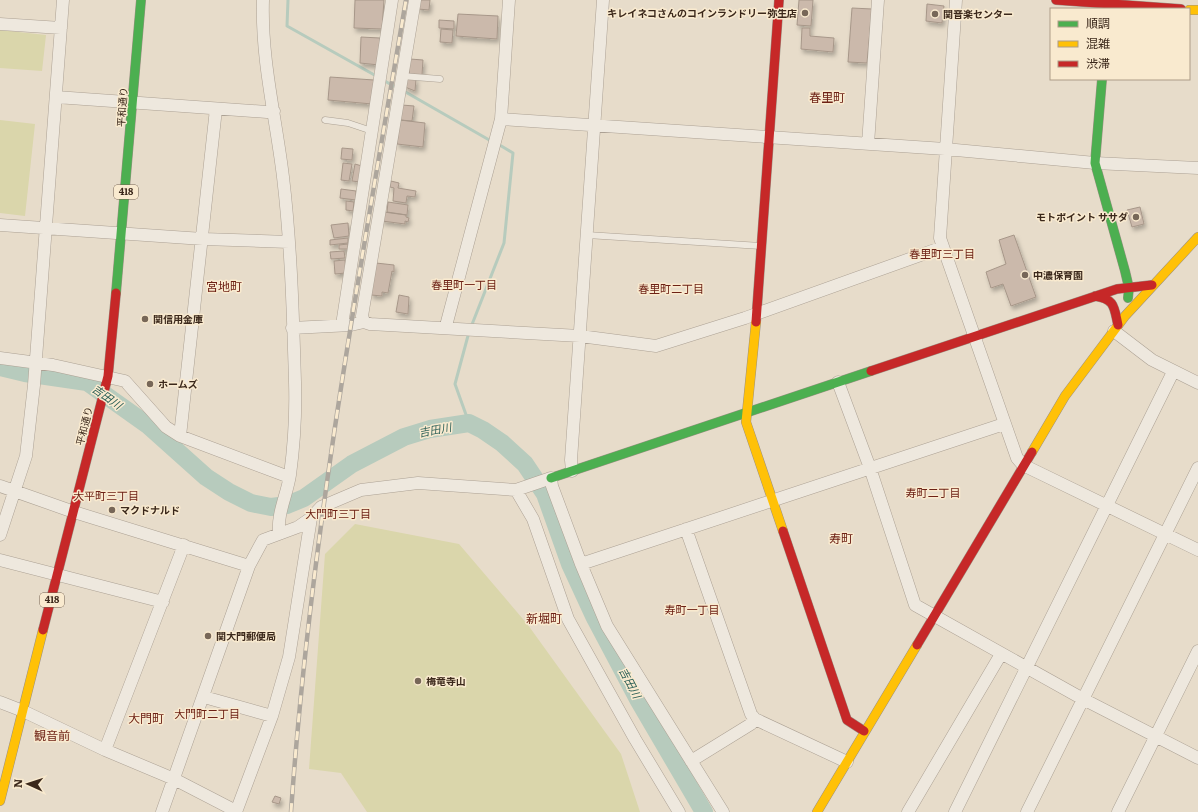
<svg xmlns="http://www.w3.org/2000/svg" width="1198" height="812" font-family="Literata,'Noto Sans JP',serif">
  <defs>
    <filter id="shadow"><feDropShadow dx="2" dy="3.5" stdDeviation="2" flood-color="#0004"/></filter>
  </defs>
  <rect width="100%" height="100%" fill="#e7dcca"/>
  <path fill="#dad6ab" d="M0,30L46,35L42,71L0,68Z
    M0,120L35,124L25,216L0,213Z
    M355,524L459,544L528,625L621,754L640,812H367L341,773L309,769L325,554Z"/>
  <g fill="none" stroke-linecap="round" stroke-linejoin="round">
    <path stroke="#b7cbbd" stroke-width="3" d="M288,0L287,26L378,77
      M383,80L397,88
      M402,90L491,141
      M471,327L504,243L513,153L498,144
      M469,423L455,384L469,332"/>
    <path stroke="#b7cbbd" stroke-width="18" d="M0,367L25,373L87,382L149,426L206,477L229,492L251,503L271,507L287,505L304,498L352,464L404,437L430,429L469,423L483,430L502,443L525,464L545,494L570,564L594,616L639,701L704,812"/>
  </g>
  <path fill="#cbb9ab" stroke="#a79789" filter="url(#shadow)" d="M355,0H384L382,29L354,28Z
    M419,0H430L429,10L418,9Z
    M799,0H813L811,26L797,25Z
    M927,4L944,6L942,23L926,21Z
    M852,8L872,9L867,63L848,62Z
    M458,14L498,16L497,39L456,36Z
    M439,20L454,21V29L439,28Z
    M802,28H810V36L834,38L833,52L801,49Z
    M441,29L453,30L452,43L440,42Z
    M361,37L380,38L379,65L360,63Z
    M410,59L423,60L422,75L409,74Z
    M330,77L374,80L372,104L328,100Z
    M407,78L416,79L415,91L405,87Z
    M402,105L414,106L412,121L400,120Z
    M400,120L425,123L423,147L397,144Z
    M342,148L353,149L352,160L341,159Z
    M343,163L352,164L349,181L341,180Z
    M355,164L362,166L360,182L352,181Z
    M391,181L399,183L398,188L416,191L415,197L407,196L406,203L393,201L394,188L390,187Z
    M341,189L356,191V200L340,198Z
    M346,201L354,202L353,211L346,210Z
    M388,202L408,205L407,215L387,212Z
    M1140,207L1144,224L1132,227L1127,210Z
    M384,212L406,215V217L409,218L408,222L405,221V224L382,221Z
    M348,223L349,236L334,238L331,225Z
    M1014,235L1036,297L1011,306L1003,284L991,288L986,272L1006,264L999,240Z
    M348,238V243L330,245V240Z
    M348,244V249H339V245Z
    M344,251L345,258L331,259L330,252Z
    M345,260L346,273L335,274L334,261Z
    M376,263L394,265V272L392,271L388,293L382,292V296L371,295Z
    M399,295L409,297L408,314L396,312Z
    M275,796L281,798L279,804L272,802Z"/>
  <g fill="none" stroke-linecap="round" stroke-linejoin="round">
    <defs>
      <path id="lane" d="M402,76L440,79
        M325,120L348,123L372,131
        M587,235L761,246"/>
      <path id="street" d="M263,0C261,60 276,118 283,177C291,244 293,314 295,382C296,413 294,445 290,475C287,495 277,513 279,534
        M956,0L940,238L1017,458L1023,465L1198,550
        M0,24L61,28
        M56,97L267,112L274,111
        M501,119L945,149L1095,163L1198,168
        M868,144L878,0
        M0,225L203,239L289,242
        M364,322L362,316L415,0
        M342,325L392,0
        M292,328L351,325L364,322L370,324L580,336L656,346L745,318L943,247
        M447,328V322L501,119L509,0
        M1114,331L1152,360L1198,383
        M0,358L53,365L125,381L166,427L180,436L289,477
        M838,382L870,468L915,605L1083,699L1198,758
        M180,436L216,109
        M572,471L571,460L603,0
        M0,486L74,512L249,566
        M516,490L533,519L568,619L635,739L679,812
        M686,529L751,714L755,719L847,762
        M0,535L26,456L34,385L63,0
        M0,560L163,602
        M581,564L1004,424
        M204,697L272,716
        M0,702L23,711L105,750L174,779L236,811
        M105,750L184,545
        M691,761L751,724L755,719
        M162,812L249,566L263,540L298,527L311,518L321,507L361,490L418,483L516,490L551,478L552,486L581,564L607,626L723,812
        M236,812L272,716L289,657L311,518
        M908,812L1001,654
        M955,812L1173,372
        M1027,812L1198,468
        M1118,812L1198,651"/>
      <path id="fast" d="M1102,79L1095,163L1125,271L1129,288L1128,298
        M116,293L141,0
        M551,478L871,371"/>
      <path id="slow" d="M1189,10H1198
        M756,322L746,422L783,531
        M1032,452L1065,396L1125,316L1198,237
        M0,801L43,630
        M817,812L917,645"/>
      <path id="jam" d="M1056,0L1181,9
        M1095,296C1115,299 1114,307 1118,325
        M756,322L779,0
        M871,371L1117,289L1152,285
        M783,531L847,720L864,731
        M43,630L108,376L116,293
        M917,645L1032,452"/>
    </defs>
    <use href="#lane" stroke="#aca194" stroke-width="7"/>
    <use href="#street" stroke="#aca194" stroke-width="13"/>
    <use href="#fast" stroke="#9b9084" stroke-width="10"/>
    <use href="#slow" stroke="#9b9084" stroke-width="10"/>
    <use href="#jam" stroke="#9b9084" stroke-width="10"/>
    <use href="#lane" stroke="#eee8de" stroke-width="6"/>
    <use href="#street" stroke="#eee8de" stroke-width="12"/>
    <use href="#fast" stroke="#4caf50" stroke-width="9"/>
    <use href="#slow" stroke="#ffc107" stroke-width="9"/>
    <use href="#jam" stroke="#c62828" stroke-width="9"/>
    <defs>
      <path id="rail" d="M291,812C310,539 360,269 406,0"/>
    </defs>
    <use href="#rail" stroke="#ada69d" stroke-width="4.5"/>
    <use href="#rail" stroke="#f9eacf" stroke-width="3" stroke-dasharray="9" stroke-linecap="butt"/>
  </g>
  <g fill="#776758" stroke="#f9eacf" stroke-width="1.5">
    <circle cx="805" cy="13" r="4"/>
    <circle cx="935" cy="14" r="4"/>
    <circle cx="1136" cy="217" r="4"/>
    <circle cx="1025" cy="275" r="4"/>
    <circle cx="145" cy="319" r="4"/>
    <circle cx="150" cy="384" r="4"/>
    <circle cx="112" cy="510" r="4"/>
    <circle cx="208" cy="636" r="4"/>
    <circle cx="418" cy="681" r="4"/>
  </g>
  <g text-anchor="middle" stroke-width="3" stroke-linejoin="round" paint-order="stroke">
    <g fill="#f9eacf" stroke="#746251" stroke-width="1">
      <rect x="114" y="185" width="24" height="14" rx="3"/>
      <rect x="40" y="593" width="24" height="14" rx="3"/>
    </g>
    <g font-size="9" font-weight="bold" fill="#3b281b">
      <text x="126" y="195">418</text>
      <text x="52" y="603">418</text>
    </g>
    <g font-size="10" font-weight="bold" fill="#3b281b" stroke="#f9eacf" text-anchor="start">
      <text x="797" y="17" text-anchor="end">キレイネコさんのコインランドリー弥生店</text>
      <text x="943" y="18">関音楽センター</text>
      <text x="1128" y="221" text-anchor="end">モトポイント ササダ</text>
      <text x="1033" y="279">中濃保育園</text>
      <text x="153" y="323">関信用金庫</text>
      <text x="158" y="388">ホームズ</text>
      <text x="120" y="514">マクドナルド</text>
      <text x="216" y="640">関大門郵便局</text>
      <text x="426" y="685">梅竜寺山</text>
    </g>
    <g font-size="10" fill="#3b281b" stroke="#f9eacf">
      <text transform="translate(122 107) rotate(-86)" y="4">平和通り</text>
      <text transform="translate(84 426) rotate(-76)" y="4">平和通り</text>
    </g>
    <g font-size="11" fill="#6d2115" stroke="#f9eacf">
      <text x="942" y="258">春里町三丁目</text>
      <text x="464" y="289">春里町一丁目</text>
      <text x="671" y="293">春里町二丁目</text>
      <text x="933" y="497">寿町二丁目</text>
      <text x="106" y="500">大平町三丁目</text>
      <text x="338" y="518">大門町三丁目</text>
      <text x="692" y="614">寿町一丁目</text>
      <text x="207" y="718">大門町二丁目</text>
    </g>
    <g font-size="11" font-style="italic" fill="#285d55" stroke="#f9eacf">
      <text transform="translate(107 397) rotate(35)" y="4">吉田川</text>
      <text transform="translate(435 430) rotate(-11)" y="4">吉田川</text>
      <text transform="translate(630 683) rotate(62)" y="4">吉田川</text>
    </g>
    <g font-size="12" fill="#6d2115" stroke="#f9eacf">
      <text x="827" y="102">春里町</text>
      <text x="224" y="291">宮地町</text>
      <text x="841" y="543">寿町</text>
      <text x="544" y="623">新堀町</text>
      <text x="146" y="723">大門町</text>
      <text x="52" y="740">観音前</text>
    </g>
  </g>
  <rect x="1050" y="8" width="140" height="72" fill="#f9eacf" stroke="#ad9c87"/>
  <rect x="1058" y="21" width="20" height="6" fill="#4caf50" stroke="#ad9c87"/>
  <text x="1086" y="28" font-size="12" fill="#3b281b">順調</text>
  <rect x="1058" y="41" width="20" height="6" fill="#ffc107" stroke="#ad9c87"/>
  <text x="1086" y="48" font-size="12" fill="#3b281b">混雑</text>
  <rect x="1058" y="61" width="20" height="6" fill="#c62828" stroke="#ad9c87"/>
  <text x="1086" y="68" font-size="12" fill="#3b281b">渋滞</text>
  <g transform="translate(28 784) rotate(273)" stroke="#f9eacf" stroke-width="3" paint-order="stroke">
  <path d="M0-3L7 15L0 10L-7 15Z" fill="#3b281b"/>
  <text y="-6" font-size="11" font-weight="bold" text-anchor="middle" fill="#3b281b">N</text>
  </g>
</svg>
